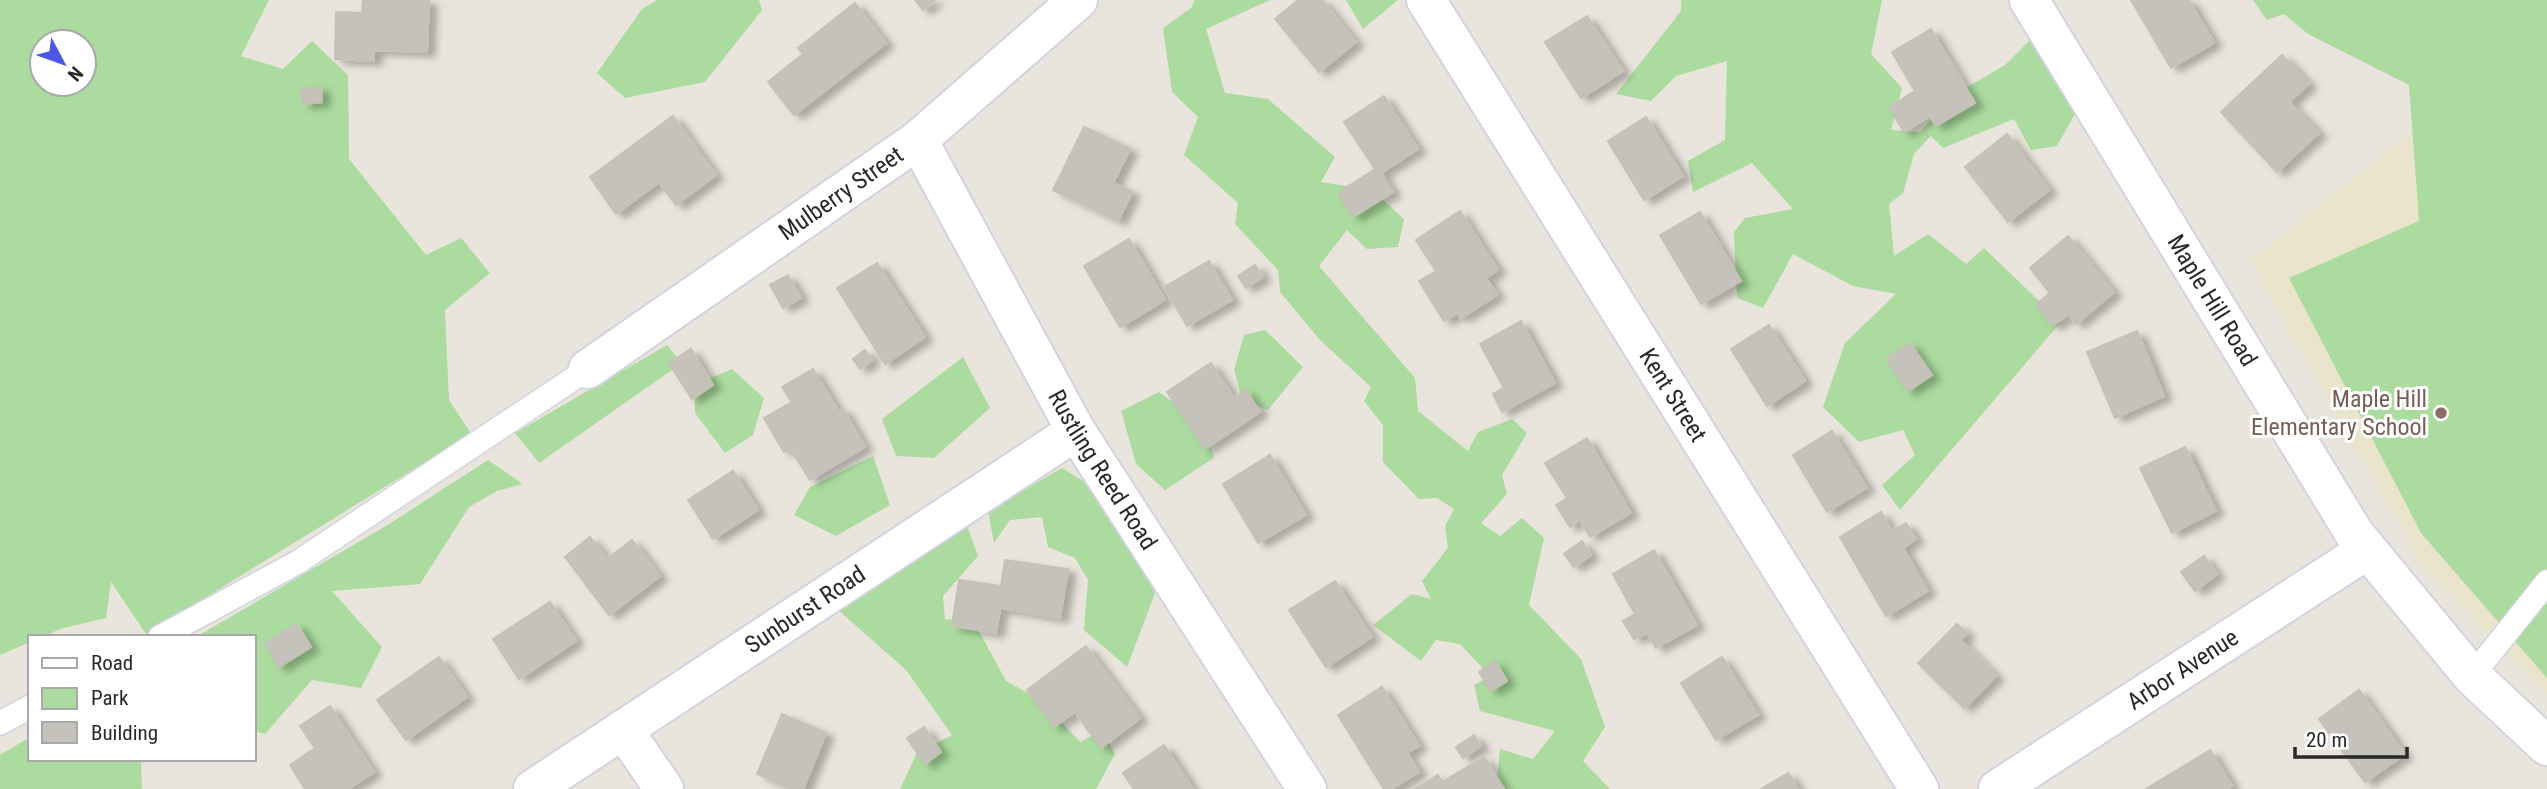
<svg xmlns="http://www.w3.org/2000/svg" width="2547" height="789" font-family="'Roboto Condensed',sans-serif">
  <defs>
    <filter id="shadow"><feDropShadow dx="8" dy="4.5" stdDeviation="3.5" flood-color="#0004"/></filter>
  </defs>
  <rect width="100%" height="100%" fill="#eae5dc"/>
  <path fill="#eae4cd" d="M2547,24V695L2422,565L2250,261Z"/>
  <path fill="#abdb9e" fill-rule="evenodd" d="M0,0H269L241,56L283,69L312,41L348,75L349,159L426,255L461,238L490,273L445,310L449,400L470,432L429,469L422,464L146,634L111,582L106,618L60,629L42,637H30V642L0,655ZM42,42H84V84H42Z
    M657,0H759L762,10L705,82L625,98L597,73L642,9Z
    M1195,0H1270L1206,29L1225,93L1268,99L1335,157L1321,182L1372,190L1404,219L1398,247L1367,249L1347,230L1319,266L1415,378L1418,411L1468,451L1478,432L1512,419L1527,433L1502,475L1507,494L1481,523L1500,536L1522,518L1544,538L1529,605L1581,659L1605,727L1583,761L1610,789H1496L1500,749L1533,759L1555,731L1480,711L1474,685L1490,676L1460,644L1436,640L1421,661L1373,625L1412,594L1431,599L1422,581L1448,548L1445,526L1454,509L1437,498L1419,499L1383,462V425L1364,401L1371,387L1320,340L1280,292L1278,270L1235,224L1238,203L1184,155L1198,117L1172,92L1163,28L1191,8Z
    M1346,0H1398L1363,29Z
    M1681,0H1882L1871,54L1902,88L1891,130L1920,132L1952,96L2005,65L2032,38L2078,108L2057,146L2031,150L2014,119L1943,148L1931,136L1914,154L1903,193L1889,204L1894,256L1928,234L1966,264L1984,248L2061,322L1900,510L1882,485L1915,455L1903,430L1859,442L1823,407L1845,343L1896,294L1853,286L1793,254L1763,308L1737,298L1734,232L1745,218L1793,209L1752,163L1693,192L1688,161L1725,140L1727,61L1676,76L1651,101L1616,94L1681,11Z
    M2253,0H2547V678L2421,533L2289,278L2419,221L2409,85L2308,34L2284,14L2267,20Z
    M1265,330L1303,367L1268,410L1243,401L1234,370L1244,335Z
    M667,345L682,363L539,463L515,433Z
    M963,357L990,408L934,458L896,456L882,419Z
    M732,369L764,398L753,435L725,453L695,413L694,385Z
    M1159,392L1206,426L1214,458L1165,490L1136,464L1121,411Z
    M873,456L890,505L836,536L794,515L810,487Z
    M488,460L523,484L497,491L469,507L420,584L332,591L382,647L361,688L312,680L265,734L254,731V637H196L386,526Z
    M1062,468L1098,490L1155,593L1127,667L1084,630L1088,580L1075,558L1048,547L1042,517L1010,520L994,543L988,511Z
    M966,522L978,556L943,596L945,619L974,622L1006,681L1042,701L1080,742L1102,730L1115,754L1096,789H900L917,753L952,735L906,670L836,608Z
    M30,737V759H151L141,763L142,789H0V755Z"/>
  <path fill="#c5c2bc" stroke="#c5c1b6" stroke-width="2" filter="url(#shadow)" d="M363,0H429L427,52L374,50V61L335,59L336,12L362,13Z
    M915,0H935L923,10Z
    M1298,0H1322L1356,42L1319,72L1275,19Z
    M2131,0H2189L2214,43L2171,68Z
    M855,3L886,43L794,115L768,82L803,54L798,48Z
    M1587,16L1623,71L1581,98L1545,42Z
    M1931,29L1975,103L1936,126L1930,116L1904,132L1889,107L1915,91L1892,52Z
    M2282,55L2309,84L2289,102L2319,133L2277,172L2221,112Z
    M321,87L322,102L303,104L301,89Z
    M1384,96L1418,149L1381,173L1393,192L1353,217L1338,193L1375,169L1344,122Z
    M673,116L716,175L676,205L659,182L616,214L590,177Z
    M1646,117L1683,176L1644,200L1608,141Z
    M1084,127L1130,149L1113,183L1132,192L1118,221L1053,190Z
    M2007,134L2049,190L2008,222L1965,167Z
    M1460,211L1498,270L1486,278L1497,295L1461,318L1458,313L1444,321L1419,281L1436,271L1416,240Z
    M1700,212L1741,281L1701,304L1660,235Z
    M2068,236L2114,292L2076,324L2068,314L2053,326L2036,305L2050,293L2030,268Z
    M1129,239L1165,300L1120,327L1084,266Z
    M1209,261L1232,300L1187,326L1164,287Z
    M877,263L925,337L885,364L837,288Z
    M1255,265L1263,277L1246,288L1238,276Z
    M788,275L801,298L783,308L770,285Z
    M1521,321L1555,383L1502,412L1493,394L1504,388L1480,344Z
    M1769,325L1805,381L1767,406L1731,349Z
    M2137,331L2164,396L2115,418L2087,352Z
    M1910,343L1932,375L1908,391L1886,359Z
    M691,349L713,385L692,399L669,363Z
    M865,350L872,360L860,369L853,359Z
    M1211,363L1234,398L1246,390L1260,412L1205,449L1167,392Z
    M813,369L839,412L843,409L865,447L810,480L790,448L784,452L764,418L792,402L782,387Z
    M1832,431L1867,488L1827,512L1793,455Z
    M1587,438L1631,513L1590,537L1580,520L1570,527L1556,505L1567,498L1545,463Z
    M2185,447L2216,511L2172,533L2140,468Z
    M1270,455L1306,515L1258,543L1223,484Z
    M733,471L758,510L713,539L688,500Z
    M1881,512L1892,531L1906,523L1916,539L1903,548L1928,591L1886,616L1840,537Z
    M590,537L607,559L632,540L660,576L609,615L565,557Z
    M1582,541L1591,555L1574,567L1564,554Z
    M1654,550L1697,625L1656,648L1647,633L1634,639L1623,621L1635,614L1613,574Z
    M2204,556L2217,574L2195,591L2181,572Z
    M1005,560L1068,569L1060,618L1000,608L996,633L952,626L959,580L1001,586Z
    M1335,581L1372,637L1326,667L1289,610Z
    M550,602L576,641L519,679L493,639Z
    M297,624L311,647L279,667L265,644Z
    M1957,624L1967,633L1960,640L1996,676L1964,708L1918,663Z
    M1086,646L1140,718L1101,748L1075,712L1054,727L1027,690Z
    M439,657L467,697L406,740L377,700Z
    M1722,657L1758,715L1716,740L1681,683Z
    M1495,661L1507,681L1491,691L1479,672Z
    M1382,687L1419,746L1407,753L1419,772L1391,789H1384L1338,715Z
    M2359,690L2405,754L2365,782L2319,719Z
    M330,706L374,772L348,789H305L290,765L315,748L300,726Z
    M782,714L826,733L803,789H793L757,774Z
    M924,727L941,752L925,764L907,738Z
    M1474,735L1481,746L1463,758L1456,747Z
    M1164,745L1193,789H1134L1123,773Z
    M2210,750L2232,786L2227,789H2146Z
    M1484,757L1504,789H1415L1438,775L1442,782Z
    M1788,773L1798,789H1761Z"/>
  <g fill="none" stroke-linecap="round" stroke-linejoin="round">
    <defs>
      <path id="lane" d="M160,637L298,562L588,369
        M2472,676L2547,582
        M0,723L30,707"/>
      <g id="street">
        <path id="s1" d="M1426,0L1919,789"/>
        <path id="s2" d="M918,140L1076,431L1307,789"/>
        <path id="s3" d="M588,369L918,140L1078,0"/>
        <path d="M623,729L664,789"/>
        <path id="s4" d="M533,789L1076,431"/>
        <path id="s5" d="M1998,789L2367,550"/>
      </g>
      <g id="secondary">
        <path id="s6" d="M2029,0L2354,533L2472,676L2547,746"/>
      </g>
    </defs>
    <use href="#lane" stroke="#d2d3e0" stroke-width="26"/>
    <use href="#street" stroke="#d2d3e0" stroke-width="42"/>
    <use href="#secondary" stroke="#d2d3e0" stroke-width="42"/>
    <use href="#lane" stroke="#fff" stroke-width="23"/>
    <use href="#street" stroke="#fff" stroke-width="38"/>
    <use href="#secondary" stroke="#fff" stroke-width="38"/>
  </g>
  <circle fill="#8d6e63" stroke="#fff" stroke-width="2.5" cx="2441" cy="413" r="7"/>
  <g text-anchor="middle" stroke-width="6" stroke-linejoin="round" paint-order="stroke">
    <g font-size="24" fill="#292929" stroke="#fff">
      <text dy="8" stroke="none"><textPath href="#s3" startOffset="308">Mulberry Street</textPath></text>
      <text dy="8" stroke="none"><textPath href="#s6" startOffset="352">Maple Hill Road</textPath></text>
      <text dy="8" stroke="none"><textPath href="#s1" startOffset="466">Kent Street</textPath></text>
      <text dy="8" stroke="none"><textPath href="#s2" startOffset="378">Rustling Reed Road</textPath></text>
      <text dy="8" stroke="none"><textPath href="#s4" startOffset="326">Sunburst Road</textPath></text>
      <text dy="8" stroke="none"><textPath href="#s5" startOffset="220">Arbor Avenue</textPath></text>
    </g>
    <g font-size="24" fill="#785e54" stroke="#fff" text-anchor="end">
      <text x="2427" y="407">Maple Hill<tspan x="2427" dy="28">Elementary School</tspan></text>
    </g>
  </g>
  <rect x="28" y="635" width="228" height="126" fill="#ffffff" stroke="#a9a9a9" stroke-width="2"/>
  <rect x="42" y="658" width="35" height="10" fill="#ffffff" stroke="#a9a9a9" stroke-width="2"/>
  <text x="91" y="670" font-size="21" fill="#292929">Road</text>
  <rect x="42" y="688" width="35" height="21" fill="#abdb9e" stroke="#a9a9a9" stroke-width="2"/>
  <text x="91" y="705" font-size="21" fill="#292929">Park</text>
  <rect x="42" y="722" width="35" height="21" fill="#c5c2bc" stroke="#a9a9a9" stroke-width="2"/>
  <text x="91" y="740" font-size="21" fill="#292929">Building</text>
  <g transform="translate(63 63) rotate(131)"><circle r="33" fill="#ffffff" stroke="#a9a9a9" stroke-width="2"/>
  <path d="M0-5L12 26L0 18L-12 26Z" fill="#4c57e6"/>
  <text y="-10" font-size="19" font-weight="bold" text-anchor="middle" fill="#292929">N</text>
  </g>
  <path d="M2295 747v10h112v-10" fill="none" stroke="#292929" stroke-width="3.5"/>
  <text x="2306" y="747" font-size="21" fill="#292929" stroke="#ffffff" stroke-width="5" paint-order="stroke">20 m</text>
</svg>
